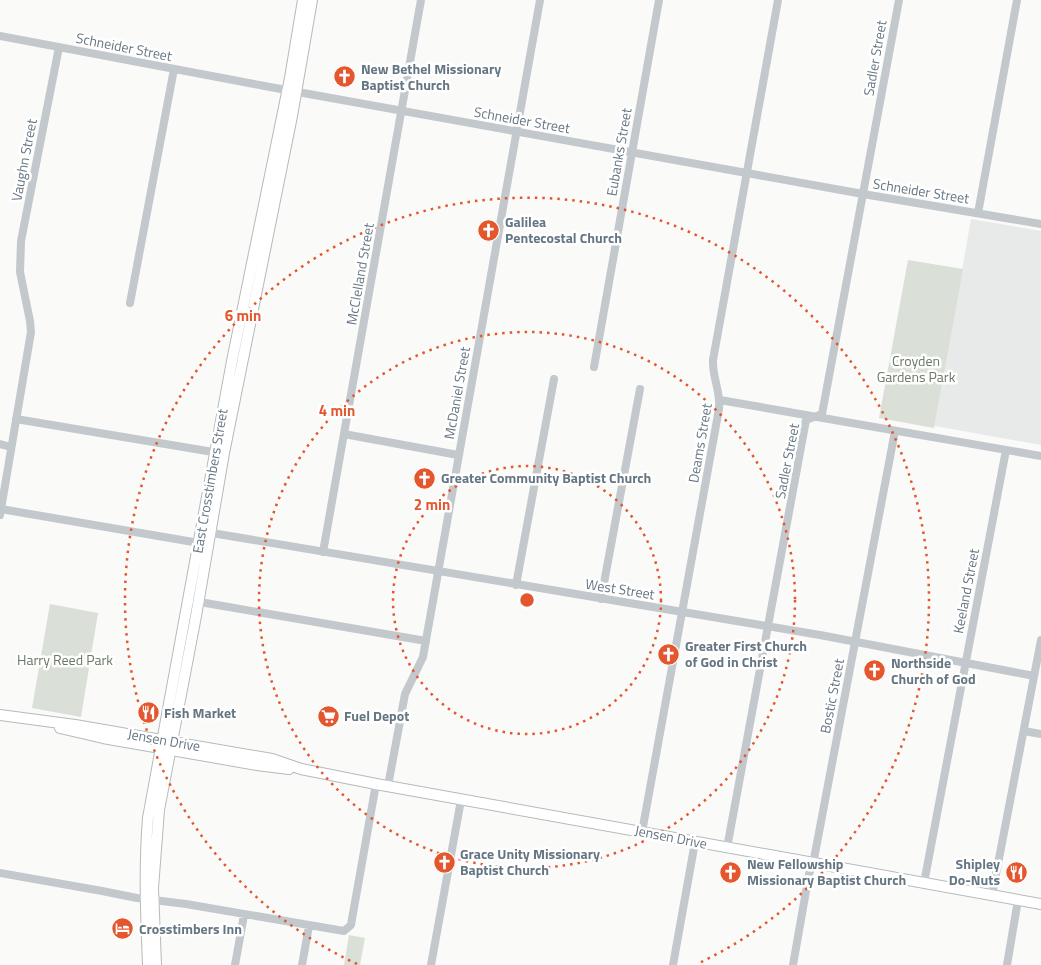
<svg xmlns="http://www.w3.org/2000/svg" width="1041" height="965" font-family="'Titillium Web',sans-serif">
  <rect width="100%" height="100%" fill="#fafaf8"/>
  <path fill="#e8e9e9" d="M971,219L1041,231V445L935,426L934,428Z"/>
  <path fill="#dadfd7" d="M908,260L963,269L934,428L879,418Z
    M50,604L98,613L81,717L32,708Z
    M349,935L365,938L360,965H344Z"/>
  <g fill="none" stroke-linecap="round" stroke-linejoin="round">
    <defs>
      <path id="major" d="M0,715L75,725L272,759L301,769L376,784L1041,904
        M60,728L103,738L257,765L289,769
        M148,965C146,916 144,867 148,818L232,361L290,78L303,0
        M156,965L153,888L159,810L196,616L224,453L292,116L312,0"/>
    </defs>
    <use href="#major" stroke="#b5babe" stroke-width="12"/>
    <path stroke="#c3c8cc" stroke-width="8" d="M0,36L270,87L863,194L1041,224
      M978,213L1017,0
      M130,303L174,69
      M594,367L659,0
      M720,400L1041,456
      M16,419L219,453
      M344,434L458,455
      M0,444L11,447
      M1,509L199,543
      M0,515L31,332L30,321L20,272L21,241L59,47
      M206,532L820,635L1034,676
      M323,552L421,0
      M516,585L554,379
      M601,599L640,389
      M194,601L426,641
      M1024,731L1041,734
      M388,786L405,694L423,657L540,0
      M642,832L719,409C721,392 712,377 713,360L778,0
      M727,848L806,420L822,414L899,0
      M0,873L102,891L137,898L186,904L344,931L351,925L352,919L376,784
      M924,883L1006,450
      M992,895L1041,640
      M235,965L244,915
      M302,965L309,926
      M431,965L461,800
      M673,965L695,842
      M793,965L809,874L813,864L895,431
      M1007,965L1018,900"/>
    <use href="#major" stroke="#fff" stroke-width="10"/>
  </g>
  <g fill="none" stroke="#e4572e" stroke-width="2.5" stroke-dasharray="2.5 5">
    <circle cx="527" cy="600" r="134"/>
    <circle cx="527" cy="600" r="268"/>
    <path d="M357 964A402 402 0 1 1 697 964"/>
  </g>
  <defs>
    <symbol id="church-disc" viewBox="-11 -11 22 22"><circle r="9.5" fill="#e4572e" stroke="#fff"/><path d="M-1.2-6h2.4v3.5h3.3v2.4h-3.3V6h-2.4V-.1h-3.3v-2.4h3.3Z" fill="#fff"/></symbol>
    <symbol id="restaurant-disc" viewBox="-11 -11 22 22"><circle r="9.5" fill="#e4572e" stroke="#fff"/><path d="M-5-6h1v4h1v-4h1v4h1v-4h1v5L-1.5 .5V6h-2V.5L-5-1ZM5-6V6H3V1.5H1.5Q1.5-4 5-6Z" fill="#fff"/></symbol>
    <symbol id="supermarket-disc" viewBox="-11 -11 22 22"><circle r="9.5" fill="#e4572e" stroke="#fff"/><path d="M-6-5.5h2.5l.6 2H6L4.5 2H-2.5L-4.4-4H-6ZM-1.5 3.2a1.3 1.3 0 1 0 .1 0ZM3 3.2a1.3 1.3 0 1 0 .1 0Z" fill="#fff"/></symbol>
    <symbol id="hotel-disc" viewBox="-11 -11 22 22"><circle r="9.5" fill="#e4572e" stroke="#fff"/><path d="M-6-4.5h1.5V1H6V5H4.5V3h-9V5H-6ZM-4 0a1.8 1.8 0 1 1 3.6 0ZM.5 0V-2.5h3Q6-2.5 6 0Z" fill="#fff"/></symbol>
  </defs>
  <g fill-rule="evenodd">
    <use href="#church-disc" x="332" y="64" width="25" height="25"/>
    <use href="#church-disc" x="476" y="218" width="25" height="25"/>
    <use href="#church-disc" x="412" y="466" width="25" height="25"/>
    <use href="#church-disc" x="656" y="642" width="25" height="25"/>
    <use href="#church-disc" x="862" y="658" width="25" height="25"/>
    <use href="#restaurant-disc" x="136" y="700" width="25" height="25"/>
    <use href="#supermarket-disc" x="316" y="704" width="25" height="25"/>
    <use href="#church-disc" x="432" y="850" width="25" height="25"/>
    <use href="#church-disc" x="718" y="860" width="25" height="25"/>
    <use href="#restaurant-disc" x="1004" y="860" width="25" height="25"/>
    <use href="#hotel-disc" x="110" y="916" width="25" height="25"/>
  </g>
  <g text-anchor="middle" stroke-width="5" stroke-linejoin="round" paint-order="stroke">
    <g font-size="14" fill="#657683" stroke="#fff">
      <text transform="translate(124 47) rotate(11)" y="5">Schneider Street</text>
      <text transform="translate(875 58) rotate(-80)" y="5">Sadler Street</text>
      <text transform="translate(522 120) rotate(10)" y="5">Schneider Street</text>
      <text transform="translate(619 152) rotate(-80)" y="5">Eubanks Street</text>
      <text transform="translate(24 160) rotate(-79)" y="5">Vaughn Street</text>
      <text transform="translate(921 191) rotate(9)" y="5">Schneider Street</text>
      <text transform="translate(360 274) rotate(-80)" y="5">McClelland Street</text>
      <text transform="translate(457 393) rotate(-80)" y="5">McDaniel Street</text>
      <text transform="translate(700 443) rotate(-80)" y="5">Deams Street</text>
      <text transform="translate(787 461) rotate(-79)" y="5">Sadler Street</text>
      <text transform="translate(210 481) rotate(-80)" y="5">East Crosstimbers Street</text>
      <text transform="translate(620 589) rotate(9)" y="5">West Street</text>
      <text transform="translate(966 591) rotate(-79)" y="5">Keeland Street</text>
      <text transform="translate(832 696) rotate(-79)" y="5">Bostic Street</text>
      <text transform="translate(164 740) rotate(10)" y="5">Jensen Drive</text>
      <text transform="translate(671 837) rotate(11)" y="5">Jensen Drive</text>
    </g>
    <g font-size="14" font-weight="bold" fill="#657683" stroke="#fff" text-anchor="start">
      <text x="361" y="74">New Bethel Missionary<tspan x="361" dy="16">Baptist Church</tspan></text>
      <text x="505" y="227">Galilea<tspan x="505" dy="16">Pentecostal Church</tspan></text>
      <text x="441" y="483">Greater Community Baptist Church</text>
      <text x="685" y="651">Greater First Church<tspan x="685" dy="16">of God in Christ</tspan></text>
      <text x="891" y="668">Northside<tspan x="891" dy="16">Church of God</tspan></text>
      <text x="164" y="718">Fish Market</text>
      <text x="344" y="721">Fuel Depot</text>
      <text x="460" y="859">Grace Unity Missionary<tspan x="460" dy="16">Baptist Church</tspan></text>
      <text x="747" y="869">New Fellowship<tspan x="747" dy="16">Missionary Baptist Church</tspan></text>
      <text x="1000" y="869" text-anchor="end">Shipley<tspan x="1000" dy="16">Do-Nuts</tspan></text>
      <text x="139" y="934">Crosstimbers Inn</text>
    </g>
    <g font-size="14" fill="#687a64" stroke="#fff">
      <text x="916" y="366">Croyden<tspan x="916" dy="16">Gardens Park</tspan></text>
      <text x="65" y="665">Harry Reed Park</text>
    </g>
  </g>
  <circle cx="527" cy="600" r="8" fill="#e4572e" stroke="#fff" stroke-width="2.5"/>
  <g font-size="15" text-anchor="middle" font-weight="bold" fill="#e4572e" stroke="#fff" stroke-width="5" stroke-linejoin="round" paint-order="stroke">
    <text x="243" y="321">6 min</text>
    <text x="337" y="416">4 min</text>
    <text x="432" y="510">2 min</text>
  </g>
</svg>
